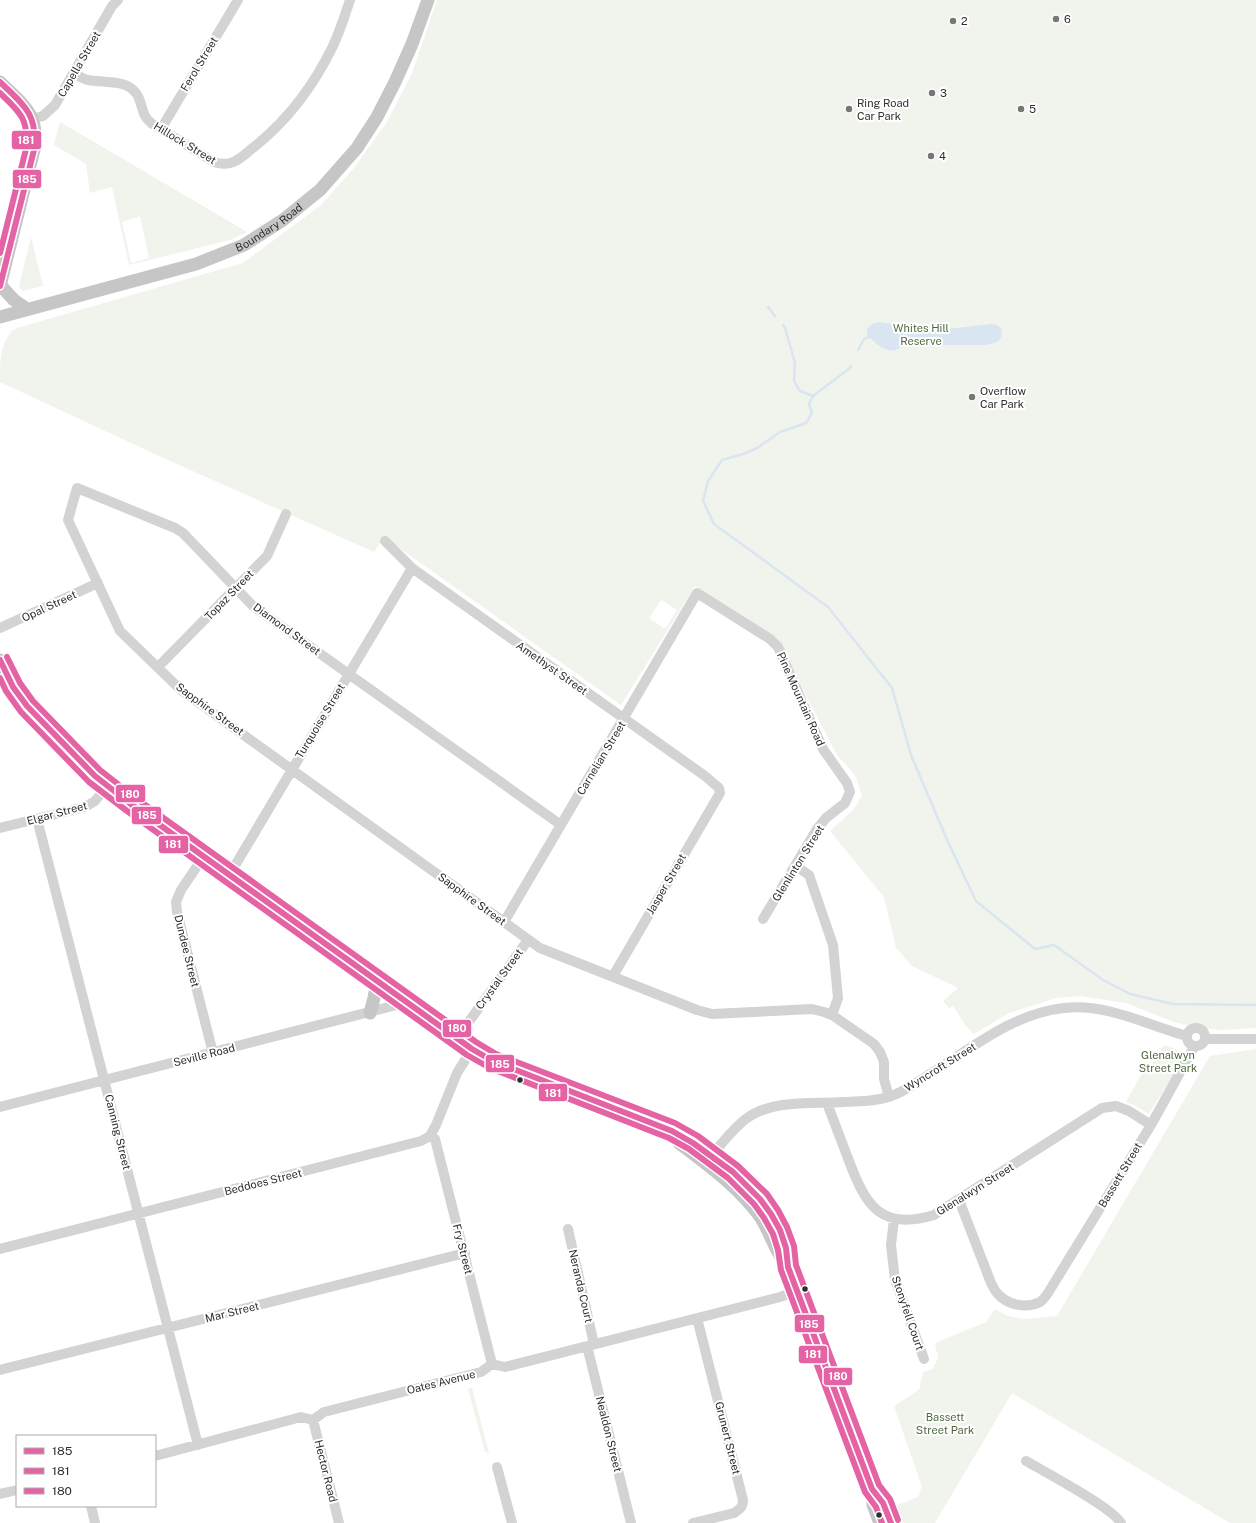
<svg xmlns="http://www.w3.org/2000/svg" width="1256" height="1523" font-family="'Public Sans',sans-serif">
  <rect width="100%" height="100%" fill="#fff"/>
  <path fill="#f0f4ec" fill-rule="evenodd" d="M437,0H1256V1028L1221,1030L1200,1028L1174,1022L1126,1003L1080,996L1056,998L1009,1013L974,1034L966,1026L953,1006L949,1008L943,1001L958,988L912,966L896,948L884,897L830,831L854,809L862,796L855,775L837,755L776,638L695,586L621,705L384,537L374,552L159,456L0,382C0,363 0,343 13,330C18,327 26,326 31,324L243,263L320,206L354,168L387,122L412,73ZM661,600L677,610L665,629L649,618Z
    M60,122L232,223L247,232L230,240L129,265L112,187L90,193L86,164L54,145ZM140,216L149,258L131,263L122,222Z
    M31,237L43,286L22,291L19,286Z
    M1164,1045C1174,1049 1180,1049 1182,1061L1149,1114L1134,1105L1126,1102L1143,1071L1150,1068Z
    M1256,1049V1523H1230L1012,1393L935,1523H902L895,1506L918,1497L922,1487L894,1406L919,1390L923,1372L933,1369L938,1358L935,1343L986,1322L995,1309L1008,1316L1023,1319L1057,1316L1210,1056Z
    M472,1388L489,1453L485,1452L468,1389Z"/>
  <path fill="#d9e5f0" d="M879,322L938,330L991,324L997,325L1001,328C1004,341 997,343 986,345H921C905,340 910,342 898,349C887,355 874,342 867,335V329L872,324Z"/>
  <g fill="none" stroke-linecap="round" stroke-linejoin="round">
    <path stroke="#d9e5f0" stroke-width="2.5" d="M768,307L775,316
      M783,325L785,328L795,363L794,381L800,391L813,396
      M858,350L864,339L869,337
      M851,366L850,368L813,396L809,404L812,413L806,423L780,432L757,448L743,454L722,460L708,481L703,501L714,524L828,607L892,688L911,755L948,842L976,901L1035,949L1054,945L1103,980L1130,994L1173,1004L1256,1005"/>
    <path stroke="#d3d3d3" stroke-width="10" d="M74,74C79,76 84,79 88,80C103,83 126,79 136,93C143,102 140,114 151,123L214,162C233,168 240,158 254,147C288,120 314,85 333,46C340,31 345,15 350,0
      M32,119L43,116L55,105L112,6L118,0
      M161,129L238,0
      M385,541L412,568L705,776L719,788L720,793L613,976
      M0,628L98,583
      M158,667L267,556L286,514
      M37,819L198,1445
      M561,825L253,606L183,533L175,528L77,488L68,520L120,631L181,690L540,948L697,1010L712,1014L812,1009L824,1012L832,1015L874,1044L880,1052L884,1062V1079L889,1097
      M0,828L85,807L95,801L107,786
      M204,856L181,890L176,902L177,912L213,1053
      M796,866L809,875L833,945L838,998L832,1015
      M230,874L412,568
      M504,922L697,593L770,639L778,647L823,749L847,783L850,792L845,803L826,818L817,829L763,919
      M1187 1037a9 9 0 1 1 18 0a9 9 0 1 1-18 0Z
      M457,1038L528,940
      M1206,1039H1256
      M827,1103C834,1122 842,1142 849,1161C866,1206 881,1231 934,1215L1102,1108L1116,1106L1129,1111L1151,1125
      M0,1107L408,1002
      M430,1136L435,1139L492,1364
      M708,1160C720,1146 731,1130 747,1118C774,1099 812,1104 843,1102C858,1101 874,1102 888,1097C903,1093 917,1082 930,1074C972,1048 1014,1013 1064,1008C1107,1003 1147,1025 1187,1036
      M959,1200L991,1283C993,1286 994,1290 997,1293C1007,1305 1026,1309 1040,1302C1043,1300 1046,1296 1048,1293L1151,1125L1194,1047
      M894,1219L891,1245L895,1280L924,1359
      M568,1229L594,1344
      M0,1249L421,1141L430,1136L436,1125L457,1073L472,1049
      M587,1346L631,1523
      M0,1370L465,1253
      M313,1420L339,1523
      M155,1456L301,1417L313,1420L324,1412L481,1372L492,1364L505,1367L780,1297L797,1291
      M1026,1461C1045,1472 1113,1508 1121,1523
      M497,1467L512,1523
      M0,1494L17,1490
      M91,1506L95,1523
      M693,1523L734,1513C740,1509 743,1507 743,1500L697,1318"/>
    <g stroke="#c6c6c6" stroke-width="13">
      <path d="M0,82C23,105 40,114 34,150L0,286"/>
      <path d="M0,285L14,300L27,309"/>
      <path id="s1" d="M0,317L196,264L244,245L283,220L320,190L357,148L377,117L395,82L412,44L428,0"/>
      <path d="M0,660L13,687L27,706L95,776L132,805L476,1052L493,1061L661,1127C677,1131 690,1140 703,1150C743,1176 787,1215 788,1267"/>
      <path d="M370,1013L374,998L377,980"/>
      <path d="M679,1143C708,1165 740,1188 761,1218C771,1234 775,1252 788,1267L872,1489L873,1505L880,1523"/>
      <path d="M872,1489L883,1503L891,1523"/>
    </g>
    <defs>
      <path id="bus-1" d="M0,82C24,105 38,114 34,150L0,286
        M0,660L13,687L27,706L95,776L132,805L472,1049L493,1061L672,1131L693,1143L733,1172L760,1199L771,1214L780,1230L786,1248L788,1267L872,1489L883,1503L891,1523"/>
      <path id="bus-2" d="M0,93C20,112 29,119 26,149L0,253
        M0,678L6,691L21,712L89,782L127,811L467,1055L490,1068L669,1138L689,1149L728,1178L754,1204L764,1218L773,1234L778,1250L781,1270L865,1492L876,1507L882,1523"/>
      <path id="bus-3" d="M7,657L20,683L33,701L100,770L137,799L476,1042L496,1054L675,1123L698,1136L738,1166L767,1194L778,1210L787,1227L794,1246L796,1265L879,1485L890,1499L898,1520"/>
    </defs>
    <use href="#bus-1" stroke="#fff" stroke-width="9"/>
    <use href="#bus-2" stroke="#fff" stroke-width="9"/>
    <use href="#bus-3" stroke="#fff" stroke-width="9"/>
    <use href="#bus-1" stroke="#e463a4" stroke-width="6"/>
    <use href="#bus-2" stroke="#e463a4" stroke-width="6"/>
    <use href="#bus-3" stroke="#e463a4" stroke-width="6"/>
  </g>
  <g fill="#777" stroke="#fff" stroke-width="1.5">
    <circle cx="1056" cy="19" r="4"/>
    <circle cx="953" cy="21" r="4"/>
    <circle cx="932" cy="93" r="4"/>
    <circle cx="849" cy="109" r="4"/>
    <circle cx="1021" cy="109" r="4"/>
    <circle cx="931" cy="156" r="4"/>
    <circle cx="972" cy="397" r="4"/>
  </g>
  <g fill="#2e2e2e" stroke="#fff" stroke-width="1.5">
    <circle cx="520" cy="1080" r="3.5"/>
    <circle cx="805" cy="1289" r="3.5"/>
    <circle cx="879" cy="1515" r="3.5"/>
  </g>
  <g text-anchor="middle" stroke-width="4" stroke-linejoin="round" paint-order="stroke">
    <g font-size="11" fill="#2e2e2e" stroke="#fff" text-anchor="start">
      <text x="1064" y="23">6</text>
      <text x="961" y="25">2</text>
      <text x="940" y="97">3</text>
      <text x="857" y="107">Ring Road<tspan x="857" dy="13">Car Park</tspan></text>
      <text x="1029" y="113">5</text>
      <text x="939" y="160">4</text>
      <text x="980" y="395">Overflow<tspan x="980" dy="13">Car Park</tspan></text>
    </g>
    <g font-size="11" fill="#2e2e2e" stroke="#fff">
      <text transform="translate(79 64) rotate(-60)" y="4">Capella Street</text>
      <text transform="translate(199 64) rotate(-59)" y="4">Ferol Street</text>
      <text transform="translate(185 143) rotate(31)" y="4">Hillock Street</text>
      <text dy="4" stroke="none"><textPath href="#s1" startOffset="285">Boundary Road</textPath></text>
      <text transform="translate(229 595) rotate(-46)" y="4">Topaz Street</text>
      <text transform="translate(49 606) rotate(-25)" y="4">Opal Street</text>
      <text transform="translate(287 629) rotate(36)" y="4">Diamond Street</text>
      <text transform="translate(552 668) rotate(35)" y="4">Amethyst Street</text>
      <text transform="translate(801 699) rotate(66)" y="4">Pine Mountain Road</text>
      <text transform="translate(210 709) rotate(36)" y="4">Sapphire Street</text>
      <text transform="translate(320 721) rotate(-59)" y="4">Turquoise Street</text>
      <text transform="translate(601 758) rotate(-59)" y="4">Carnelian Street</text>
      <text transform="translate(57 813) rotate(-15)" y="4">Elgar Street</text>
      <text transform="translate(798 863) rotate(-58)" y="4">Glenlinton Street</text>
      <text transform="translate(666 884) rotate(-60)" y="4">Jasper Street</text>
      <text transform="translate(472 899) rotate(36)" y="4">Sapphire Street</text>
      <text transform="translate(187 951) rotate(76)" y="4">Dundee Street</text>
      <text transform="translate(499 979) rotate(-54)" y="4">Crystal Street</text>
      <text transform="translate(204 1055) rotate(-14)" y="4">Seville Road</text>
      <text transform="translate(940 1067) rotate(-32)" y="4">Wyncroft Street</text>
      <text transform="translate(118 1132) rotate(76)" y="4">Canning Street</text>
      <text transform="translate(1120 1175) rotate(-59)" y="4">Bassett Street</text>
      <text transform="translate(263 1182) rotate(-14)" y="4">Beddoes Street</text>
      <text transform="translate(975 1189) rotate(-32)" y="4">Glenalwyn Street</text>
      <text transform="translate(463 1249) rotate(76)" y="4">Fry Street</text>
      <text transform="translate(581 1286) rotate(77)" y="4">Neranda Court</text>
      <text transform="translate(232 1312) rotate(-14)" y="4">Mar Street</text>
      <text transform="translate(908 1313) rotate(71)" y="4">Stonyfell Court</text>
      <text transform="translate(441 1382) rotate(-14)" y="4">Oates Avenue</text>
      <text transform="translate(609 1434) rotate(76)" y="4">Nealdon Street</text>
      <text transform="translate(728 1438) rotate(76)" y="4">Grunert Street</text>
      <text transform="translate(326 1471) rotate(76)" y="4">Hector Road</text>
    </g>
    <g font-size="11" fill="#4d683d" stroke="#fff">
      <text x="921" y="332">Whites Hill<tspan x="921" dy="13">Reserve</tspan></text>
      <text x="1168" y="1059">Glenalwyn<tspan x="1168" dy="13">Street Park</tspan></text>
      <text x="945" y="1421">Bassett<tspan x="945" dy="13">Street Park</tspan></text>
    </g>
  </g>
  <g stroke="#fff" stroke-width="1.5">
    <rect x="11" y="130" width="31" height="20" rx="4" fill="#e463a4"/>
    <rect x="12" y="169" width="30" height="20" rx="4" fill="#e463a4"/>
    <rect x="115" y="784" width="31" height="19" rx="4" fill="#e463a4"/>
    <rect x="131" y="806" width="31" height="19" rx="4" fill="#e463a4"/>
    <rect x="158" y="835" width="31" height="19" rx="4" fill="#e463a4"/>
    <rect x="442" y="1019" width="30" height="19" rx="4" fill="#e463a4"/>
    <rect x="485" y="1054" width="30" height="19" rx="4" fill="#e463a4"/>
    <rect x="538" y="1083" width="30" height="19" rx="4" fill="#e463a4"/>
    <rect x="794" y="1314" width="31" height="19" rx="4" fill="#e463a4"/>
    <rect x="798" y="1345" width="30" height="19" rx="4" fill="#e463a4"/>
    <rect x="823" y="1367" width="30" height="19" rx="4" fill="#e463a4"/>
  </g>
  <g font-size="11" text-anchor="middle" font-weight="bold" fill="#fff">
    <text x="26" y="144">181</text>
    <text x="27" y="183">185</text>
    <text x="130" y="798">180</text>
    <text x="147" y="819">185</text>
    <text x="173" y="848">181</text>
    <text x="457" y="1032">180</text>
    <text x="500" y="1068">185</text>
    <text x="553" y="1097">181</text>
    <text x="809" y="1328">185</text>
    <text x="813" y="1358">181</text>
    <text x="838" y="1380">180</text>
  </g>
  <rect x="16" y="1435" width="140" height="72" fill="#ffffff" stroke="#ababab"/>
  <rect x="24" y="1448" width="20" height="6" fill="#e463a4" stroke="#ababab"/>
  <text x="52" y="1455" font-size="12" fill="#2e2e2e">185</text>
  <rect x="24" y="1468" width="20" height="6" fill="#e463a4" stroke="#ababab"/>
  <text x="52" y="1475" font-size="12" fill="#2e2e2e">181</text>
  <rect x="24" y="1488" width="20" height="6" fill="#e463a4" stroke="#ababab"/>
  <text x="52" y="1495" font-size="12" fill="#2e2e2e">180</text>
</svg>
